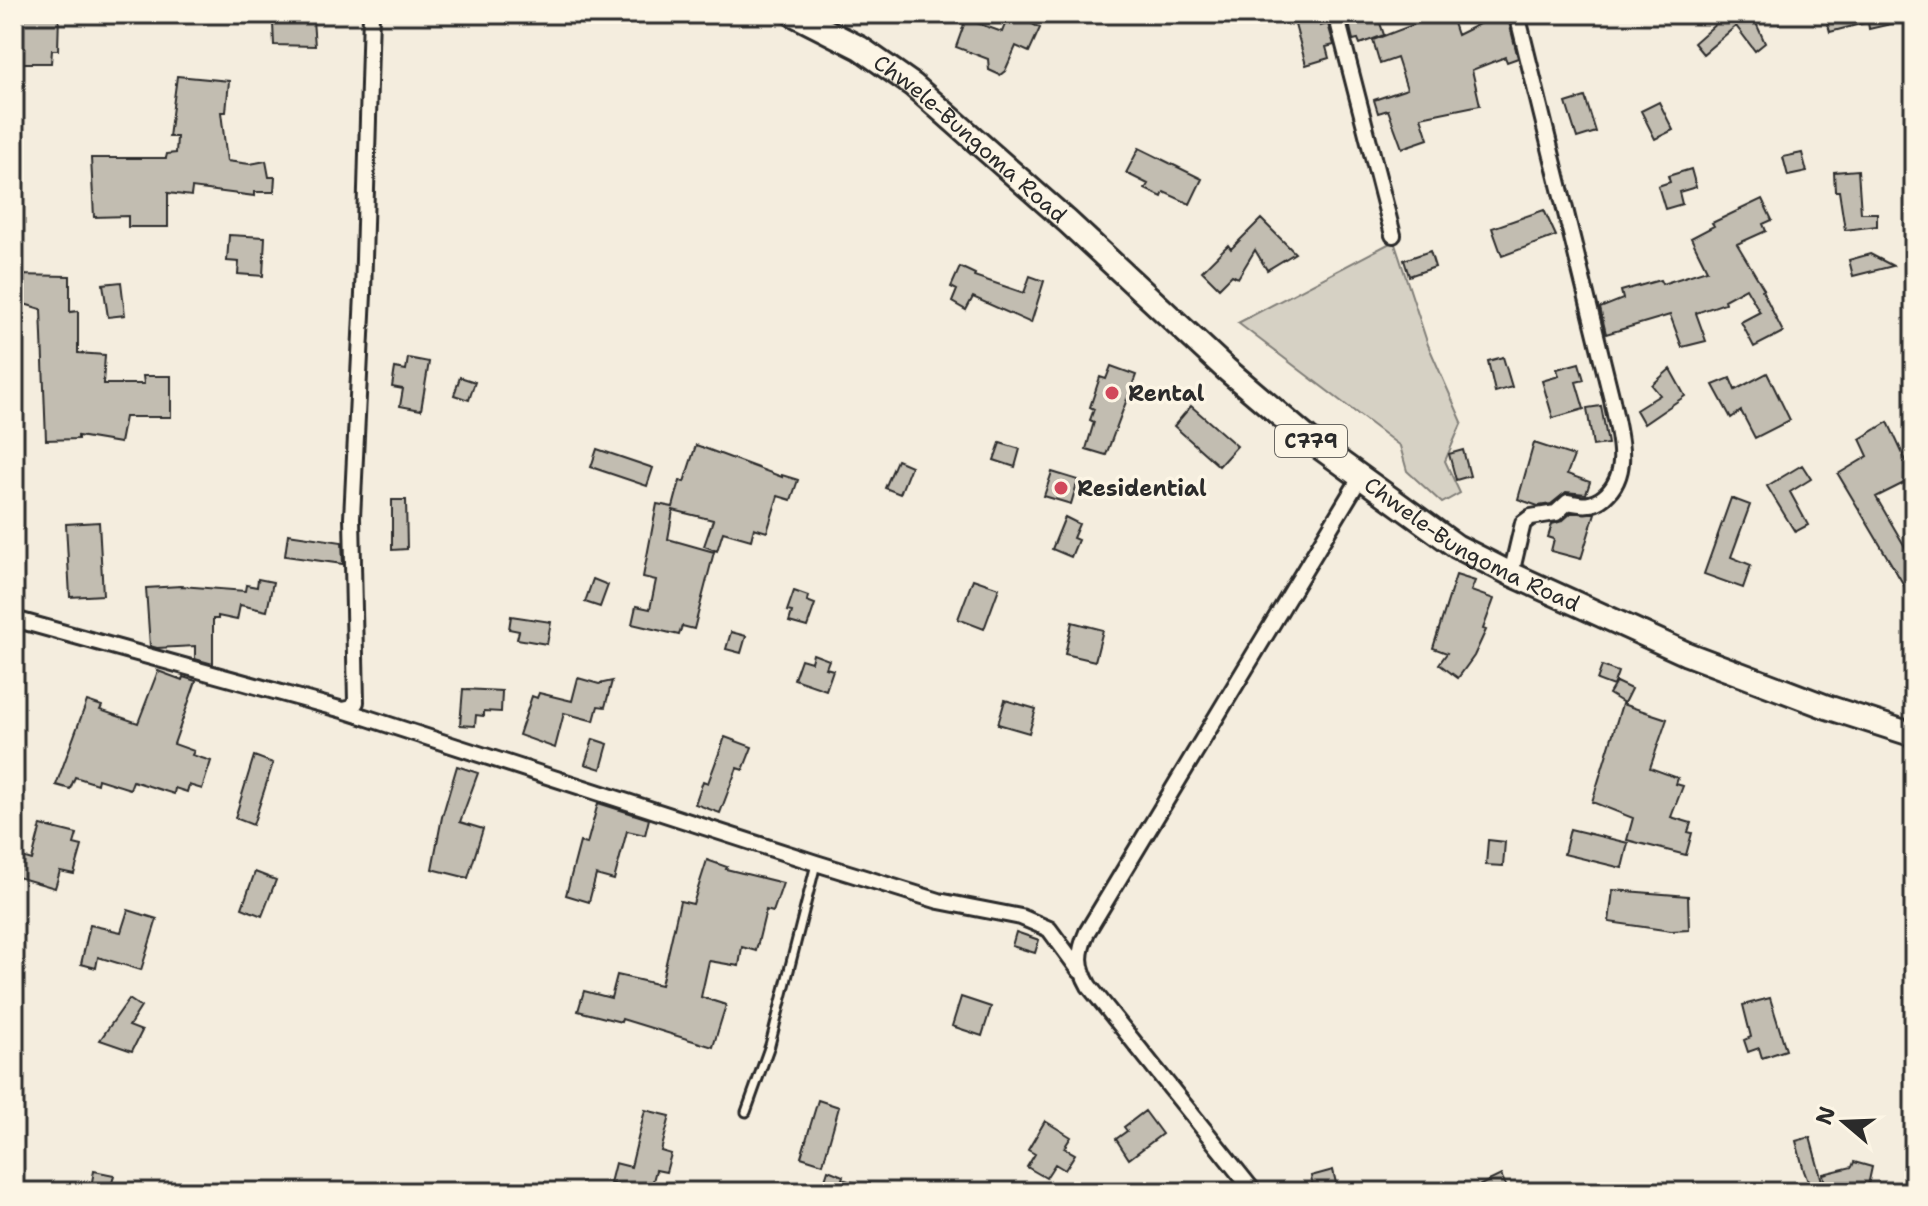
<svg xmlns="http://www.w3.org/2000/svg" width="1928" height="1206" font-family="'Shantell Sans',sans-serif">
  <rect width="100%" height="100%" fill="#f4edde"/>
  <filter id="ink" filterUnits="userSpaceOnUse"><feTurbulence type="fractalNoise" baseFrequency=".0125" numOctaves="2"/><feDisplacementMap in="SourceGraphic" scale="16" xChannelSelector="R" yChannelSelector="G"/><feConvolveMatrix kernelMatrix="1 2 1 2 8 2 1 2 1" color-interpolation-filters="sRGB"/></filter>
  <g filter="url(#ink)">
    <path fill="#d6d1c4" stroke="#807e78" stroke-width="2" d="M1394,241L1428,345L1462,422L1445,461L1460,493L1442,503L1407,471L1400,446L1238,323Z"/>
    <path fill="#c2bdb1" stroke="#2b2b2b" stroke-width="2" d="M22,14H59L58,50H52L51,63H21L22,50H15L16,28H22Z
      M1009,14H1030L1027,21L1040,28L1029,52L1016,46L1005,71L1000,75L989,70L988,59L956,47L966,19L1002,32Z
      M1349,14H1377L1384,35L1360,44L1358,39L1353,40L1348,19L1350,18Z
      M1429,14H1450L1457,35L1485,21L1482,14H1507L1518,58L1507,62L1505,57L1472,70L1480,105L1421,117L1428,139L1402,148L1388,110L1378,113L1374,100L1407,89L1397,58L1380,64L1373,40L1431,18Z
      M1727,14H1752L1765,43L1755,51L1736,26L1703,54L1694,43Z
      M1825,14H1908V20L1869,29L1868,22L1830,32Z
      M1317,15L1320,26L1328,24L1334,45L1326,47L1329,58L1306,65L1294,21Z
      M313,20L315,46L274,45L273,23Z
      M177,76L229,81L226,112H221L227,161L250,164L266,161L269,177H275L274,192H255V196L192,188L191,196L168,193V227H128V216L94,217L91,158H166L167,154L176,153L177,137H169Z
      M1585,97L1596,132L1577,138L1566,103Z
      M1659,102L1673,130L1655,139L1641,111Z
      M1139,148L1202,179L1190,204L1164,192L1162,197L1145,189L1148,184L1126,173Z
      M1802,153L1807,172L1788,176L1783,157Z
      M1691,169L1696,187L1679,192L1682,204L1665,209L1658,186L1670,182L1668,176Z
      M1858,170L1861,213H1877V226L1845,230L1839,191H1835L1834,172Z
      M1762,199L1772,220L1763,224L1766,231L1737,244L1764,289L1762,290L1783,332L1754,347L1741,322L1760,312L1746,288L1724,300L1725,303L1696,313L1706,341L1682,347L1670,315L1606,334L1600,308L1623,299L1621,291L1660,280L1662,284L1707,270L1691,238L1714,226L1712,223Z
      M1544,210L1556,236L1502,256L1492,228Z
      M1261,219L1295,253L1267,270L1255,250L1238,278L1232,275L1219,288L1202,271L1228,245L1231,249Z
      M229,235L265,237L263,276L238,274L239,262L227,261Z
      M1430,251L1435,267L1409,276L1404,260Z
      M1870,254L1893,266L1853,276L1849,260Z
      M960,267L975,274L974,276L1024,293L1030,276L1044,281L1031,323L973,297L966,310L952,302L957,290L951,287Z
      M14,275L70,276V312L78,311V353L105,355L103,384H144L143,376H171V417H125L120,443L78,436V439L46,440L41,309L14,301Z
      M121,282L125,315L108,317L103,284Z
      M1503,357L1512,387L1495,392L1488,361Z
      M408,358L429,362L421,410L400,406L403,389L392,387L395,368L406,370Z
      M1579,363L1584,380L1576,382L1584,409L1553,418L1542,381L1559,376L1557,369Z
      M1111,366L1136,375L1106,455L1086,449L1094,422L1090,420L1094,409L1090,407L1100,377L1106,379Z
      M1670,369L1685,396L1644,424L1636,410L1660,395L1652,385Z
      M1767,373L1790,420L1755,438L1741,411L1731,418L1713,385L1730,378L1735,390Z
      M460,377L475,382L469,400L454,395Z
      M1191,406L1237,446L1219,466L1174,426Z
      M1601,406L1608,444L1593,446L1587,408Z
      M1888,422L1914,478L1876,497L1914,562V602L1838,474L1868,456L1860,439Z
      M1000,443L1020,449L1015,467L994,460Z
      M1534,443L1574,456L1567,474L1590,482L1586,494L1566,492L1551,504L1538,506L1518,499Z
      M696,445L782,477V475L798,480L791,500L778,496L767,532L754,528L751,540L723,532L717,551L704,546L713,520L673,510L668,539L714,552L694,629L682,626L679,635L632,624L636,606L650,609L656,580L643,577L657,504L673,507L680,481L684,482Z
      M597,449L653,468L647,486L591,467Z
      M1463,450L1470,476L1456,480L1449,454Z
      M897,460L911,466L900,494L885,488Z
      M1802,465L1811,479L1790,492L1808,525L1795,532L1767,486Z
      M1052,472L1078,480L1071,504L1044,496Z
      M1731,498L1750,505L1731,557L1751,565L1743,588L1704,574Z
      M392,500H406L407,549L392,550Z
      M1571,513H1595L1581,559L1551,551L1554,539L1548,537L1552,524L1562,521Z
      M1065,517L1079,524L1073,538L1078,540L1071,557L1052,549Z
      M99,522L103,595L70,597L66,524Z
      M288,534L342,542L343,564L285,556Z
      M1456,575L1475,581L1471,591L1494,599L1483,629L1486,630L1474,656L1458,678L1439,664L1447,653L1433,648Z
      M258,579L273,582L267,611L240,605L237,620L218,616V619H213V664L195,659V646L157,648L150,646L146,588L181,586L245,591L246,585L257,587Z
      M593,579L608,585L600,607L585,602Z
      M973,579L999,588L984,629L958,619Z
      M794,591L808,596L807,601L815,604L807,627L789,622L792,612L787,611Z
      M511,616L551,622L547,644L517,639L519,631L509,629Z
      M1072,622L1103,630L1095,661L1065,654Z
      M731,632L746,636L741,653L726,649Z
      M813,654L829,660L826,668L833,670L826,690L794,679L801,659L811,662Z
      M1602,666L1618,672L1613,686L1597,680Z
      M158,671L182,680L183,677L196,681L174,744L194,751L192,755L211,761L202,789L189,785L187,792L175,788L174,794L133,781L130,789L98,779L97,784L75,777L70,789L56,785L87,701L102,706L100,710L138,723Z
      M578,678L599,684L612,681L605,707L598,706L594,721L564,713L555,748L519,735L532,696L537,698L539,693L572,701Z
      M1616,682L1631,689L1624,703L1609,694Z
      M463,689L502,691L501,712L484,711V716L476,715L475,726L460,725Z
      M1005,700L1036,709L1029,733L998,724Z
      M1622,704L1667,719L1650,768L1678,778L1676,784L1683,786L1671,817L1691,823L1688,832L1692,833L1686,855L1627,840L1633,818L1592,802Z
      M725,737L752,747L743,770L737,768L720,813L695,804L703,781L708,783Z
      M593,739L608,744L601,769L585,764Z
      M254,756L273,763L253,825L235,818Z
      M457,766L478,773L460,822L483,829L468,878L432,869L442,817Z
      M598,803L649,819L645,835L627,831L614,880L596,875L589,902L566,895L580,842L587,844Z
      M41,825L77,834L74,844L82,846L74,874L60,871L55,888L14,876L16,855L32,860Z
      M1570,829L1628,843L1622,868L1564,854Z
      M1488,840L1505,842L1503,866L1486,865Z
      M707,860L727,867L726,869L783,883L773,912L766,910L756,951L742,947L739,966L709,961L701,997L726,1005L713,1047L622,1019L621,1022L578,1011L584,991L611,998L617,975L661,985L680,901L693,904Z
      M255,872L276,880L262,916L242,908Z
      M1613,890L1688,896L1689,930L1671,931L1609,922Z
      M128,910L157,919L141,970L98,957L96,968L81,964L90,925L121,932Z
      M1016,932L1039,940L1035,953L1012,946Z
      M961,997L991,1007L982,1036L952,1026Z
      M1770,998L1786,1050L1762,1058L1759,1048L1748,1052L1744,1040L1751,1037L1743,1005Z
      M129,999L141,1007L129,1026L142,1031L132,1051L100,1040Z
      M818,1100L839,1107L823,1164L801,1157Z
      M645,1110L670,1116L661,1151L671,1154L666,1172L656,1170L650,1192L610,1183L615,1163L631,1167Z
      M1145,1111L1162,1134L1129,1159L1116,1139L1127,1131L1124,1127Z
      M1045,1121L1071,1137L1064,1148L1075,1154L1065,1170L1055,1164L1046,1178L1027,1167L1035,1154L1028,1150Z
      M1810,1137L1825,1192H1812L1804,1171L1796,1141Z
      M1854,1162L1872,1167L1867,1190L1848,1185L1826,1190L1823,1174L1852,1167Z
      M828,1170L843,1176L842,1179L874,1189V1192H821Z
      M1333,1170L1338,1192H1314L1311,1176Z
      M94,1171L114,1175L110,1192H90Z
      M1501,1175L1509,1192H1466Z"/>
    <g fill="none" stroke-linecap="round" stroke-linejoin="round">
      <defs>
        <path id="service" d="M746,1112L770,1045L816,864"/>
        <path id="minor" d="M1336,14L1393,235
          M1511,574L1523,523L1531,517L1556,513L1568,502C1582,505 1592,507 1604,497C1633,472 1618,433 1612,400L1517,14
          M14,619L343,710L352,708L356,702L352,518L363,294L371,14
          M343,710L816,863L939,901L1021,917L1049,929L1080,971
          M1254,1192L1089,986C1077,965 1078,953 1087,932L1360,478"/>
        <g id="primary">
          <path id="s1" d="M793,14L860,48L913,85L1068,222L1226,369L1307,438L1456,546L1511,574L1687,654L1827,707L1914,735"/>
        </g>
      </defs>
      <use href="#service" stroke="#2b2b2b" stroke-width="13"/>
      <use href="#minor" stroke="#2b2b2b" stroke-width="20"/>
      <use href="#primary" stroke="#2b2b2b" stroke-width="28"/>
      <use href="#service" stroke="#fcf5e5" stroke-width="7"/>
      <use href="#minor" stroke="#fcf5e5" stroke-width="14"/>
      <use href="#primary" stroke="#fcf5e5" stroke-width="22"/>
    </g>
  </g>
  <g fill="#d1495b" stroke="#fcf5e5" stroke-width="3">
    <circle cx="1112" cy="393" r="8"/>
    <circle cx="1061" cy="488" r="8"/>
  </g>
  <g text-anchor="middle" stroke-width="7" stroke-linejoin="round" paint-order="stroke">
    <rect fill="#fcf5e5" stroke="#6a6863" stroke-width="2" x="1275" y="425" width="72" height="32" rx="6"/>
    <g font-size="20" font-weight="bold" fill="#2b2b2b">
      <text x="1311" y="448">C779</text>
    </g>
    <g font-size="22" fill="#2b2b2b" stroke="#fcf5e5">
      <text dy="8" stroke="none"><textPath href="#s1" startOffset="218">Chwele-Bungoma Road</textPath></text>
      <text dy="8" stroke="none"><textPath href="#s1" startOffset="866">Chwele-Bungoma Road</textPath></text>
    </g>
    <g font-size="22" font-weight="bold" fill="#2b2b2b" stroke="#fcf5e5" text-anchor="start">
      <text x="1128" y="401">Rental</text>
      <text x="1077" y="496">Residential</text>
    </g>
  </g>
  <rect width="1928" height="1206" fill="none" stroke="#fcf5e5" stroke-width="48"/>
  <rect x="24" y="24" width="1880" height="1158" fill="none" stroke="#2b2b2b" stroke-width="3" filter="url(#ink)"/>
  <g transform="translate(1844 1122) rotate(289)" stroke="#fcf5e5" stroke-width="6" paint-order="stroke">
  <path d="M0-6L14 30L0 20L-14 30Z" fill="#2b2b2b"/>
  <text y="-12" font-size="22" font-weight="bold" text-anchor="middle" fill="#2b2b2b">N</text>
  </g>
</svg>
